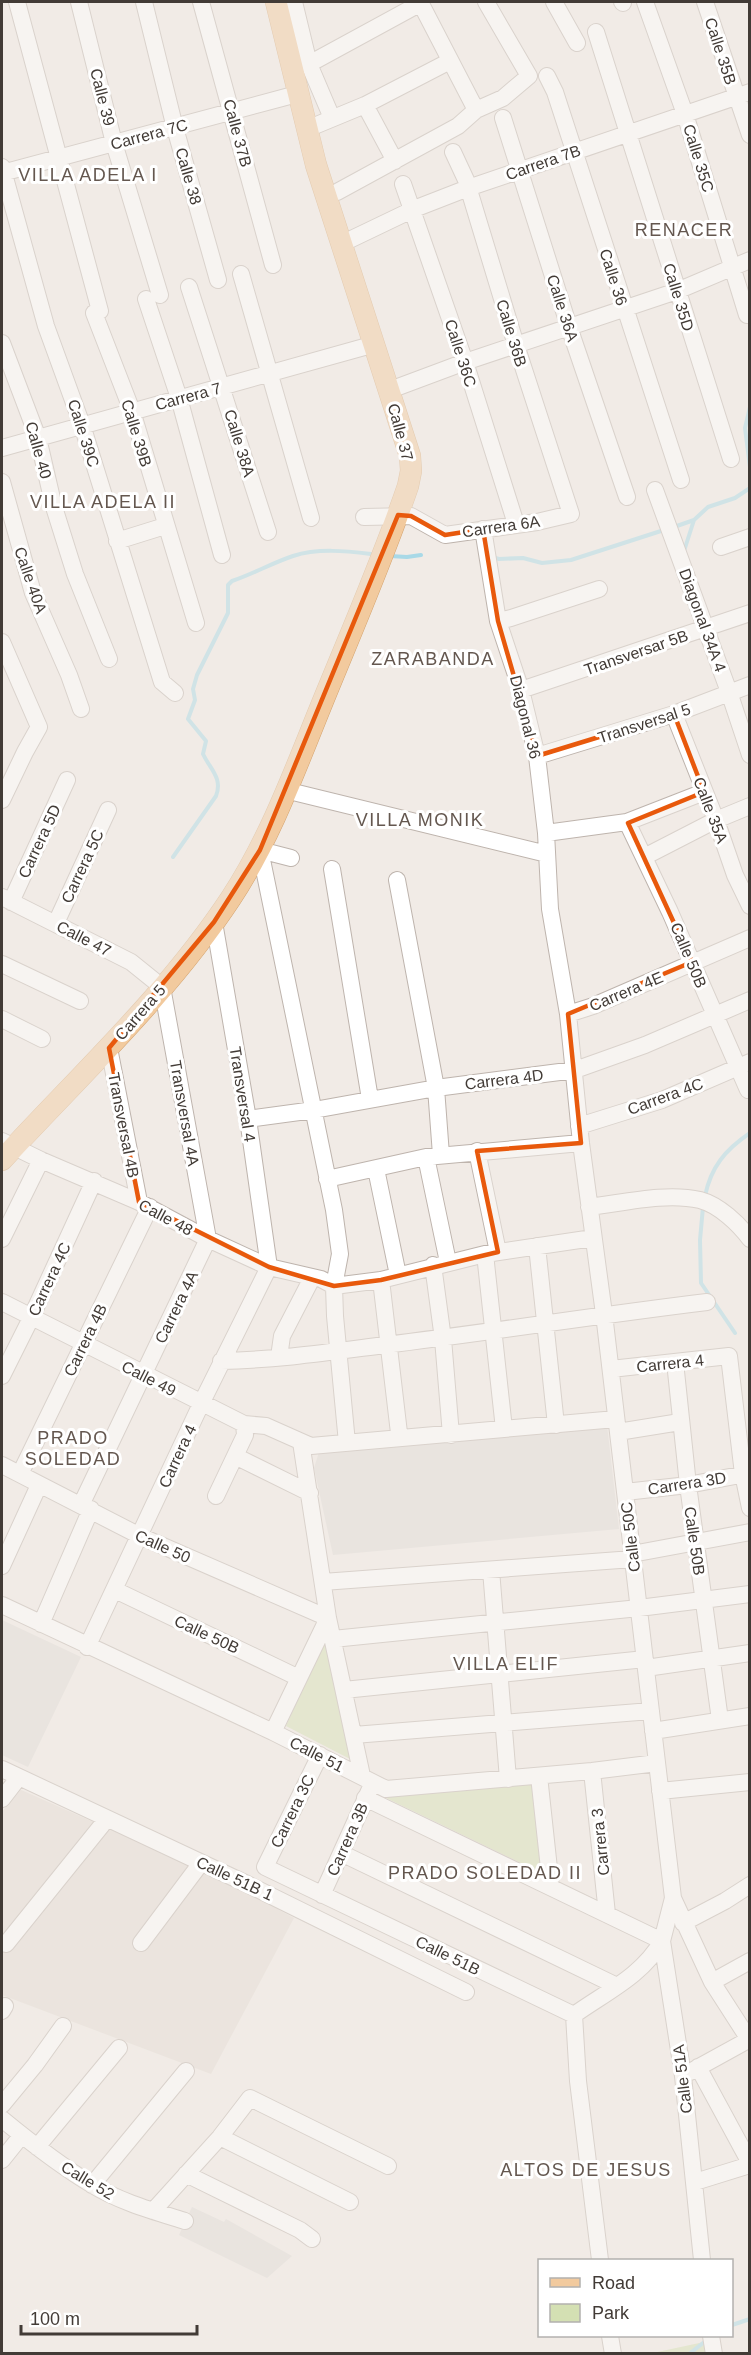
<svg xmlns="http://www.w3.org/2000/svg" width="751" height="2355" font-family="Arial,sans-serif">
  <rect width="100%" height="100%" fill="#f1ebe6"/>
  <path fill="#e4dcd5" d="M19,1789L276,1903L279,1910L294,1918L211,2074L2,1995V1812Z"/>
  <path fill="#e0dbd8" d="M607,1425L619,1529L333,1555L314,1468L320,1449Z
    M2,1620L81,1657L28,1767L2,1755Z
    M192,2207L224,2222L226,2219L292,2256L267,2278L179,2235Z"/>
  <path fill="#d4e0b3" d="M326,1636L352,1760L286,1726Z
    M535,1782L544,1874L384,1797Z
    M704,2342L706,2354H648Z"/>
  <g fill="none" stroke-linecap="round" stroke-linejoin="round">
    <path stroke="#a9d9e7" stroke-width="4" d="M750,407L745,428L750,467
      M674,527L694,520L708,507L735,498L750,488
      M684,551L694,520
      M390,556L407,557L421,555
      M492,557L499,559L523,558L542,563L571,560L664,530
      M173,857L216,796C223,778 210,769 203,754L206,741L188,719L195,700L193,689L197,675L228,613V585L232,581C253,574 272,563 293,556C318,548 346,551 371,554
      M705,1196C711,1167 725,1150 750,1133
      M703,1207L700,1240L701,1283L735,1333
      M732,2325L750,2319
      M689,2354L708,2339"/>
    <defs>
      <path id="minor" d="M17,2L100,311
        M79,2L114,143L160,295
        M144,2L175,128L218,280
        M201,2L273,265
        M294,2L309,64L332,118
        M420,2L476,110
        M554,2L577,43
        M622,2L623,3
        M645,2L685,114L747,315
        M705,2L750,135
        M596,32L731,459
        M309,64L421,3
        M547,76L555,92L681,480
        M365,105L395,161
        M503,118L569,327L627,497
        M307,129L365,105L450,61
        M2,167L46,326L82,425L162,682L175,693
        M2,173L297,94
        M403,184L465,362L516,524
        M337,192L458,126L476,110L503,98L529,76L486,2
        M341,244L414,209L468,188L750,92
        M241,274L311,518
        M189,287L268,532
        M146,299L179,398L222,555
        M94,313L132,411L196,623
        M2,343L38,438L54,507L75,574L109,659
        M390,390L465,362L677,291L750,260
        M2,448L375,344
        M2,482L33,593L69,675L81,709
        M655,490L729,692L750,755
        M364,517L411,516L445,535L537,522L571,514L516,345L466,180L453,152
        M483,529L498,621L521,690L537,756L546,833L550,909L568,1014L581,1143L604,1314L673,1898L712,1982L750,2041
        M117,541L165,526
        M721,547L750,537
        M498,621L511,618L599,589
        M2,642L39,727L25,752L2,800
        M521,690L750,613
        M674,714L716,820L735,875L750,906
        M537,756L674,714L750,685
        M285,790L547,854
        M627,822L670,912L748,1090
        M546,833L627,822L704,792
        M644,857L716,820L750,806
        M291,858L260,850L334,1210L340,1254L334,1286L335,1316L347,1443
        M332,869L370,1099
        M397,880L436,1088L441,1155
        M2,897L131,962L162,987L208,1239L81,1505
        M11,902L67,780
        M56,923L108,810
        M2,964L80,1001
        M568,1014L593,1006L750,938
        M2,1019L42,1039
        M109,1048L139,1202
        M248,1119L314,1110L436,1088L575,1070L645,1045L750,1000
        M579,1126L662,1100L750,1062
        M2,1141L41,1160L139,1202L208,1239L269,1267L321,1279L334,1286L381,1280L485,1254L593,1238
        M477,1151L498,1252
        M426,1157L448,1262
        M376,1169L398,1275
        M327,1179L426,1157L581,1143
        M589,1207C623,1203 666,1192 700,1200C719,1205 739,1224 750,1239
        M2,1239L41,1160
        M537,1246L556,1425
        M485,1254L504,1429
        M433,1265L443,1339L451,1435
        M381,1280L399,1433L396,1438
        M2,1302L244,1424L266,1426L311,1446L616,1419
        M279,1357L282,1336L312,1278
        M221,1361C276,1360 330,1352 385,1345C492,1332 599,1315 707,1302
        M675,1362L688,1485L720,1720
        M611,1369L729,1356L743,1474L750,1508
        M2,1376L31,1318L94,1181
        M618,1432L680,1422
        M301,1442L328,1618L362,1776
        M235,1456L310,1493
        M2,1465L140,1536L328,1618L273,1732
        M20,1474L150,1207
        M625,1492L688,1485L750,1473
        M216,1496L245,1435L244,1424
        M632,1554L750,1532
        M2,1566L39,1485
        M491,1570L508,1779
        M323,1582L633,1559
        M115,1590L299,1678
        M2,1605L273,1732L386,1789L592,1771L657,1763
        M41,1624L91,1509
        M333,1639L639,1608L750,1594
        M87,1647L201,1404L269,1267L248,1119L214,922
        M646,1668L750,1653
        M344,1690L645,1659
        M653,1731L750,1716
        M354,1735L651,1711
        M320,1755L265,1867L574,2015
        M2,1769L247,1884L466,1992
        M592,1771L607,1914
        M539,1776L551,1887
        M660,1791L750,1782
        M365,1798L662,1941C642,1976 606,1992 574,2015
        M2,1799L19,1777
        M341,1853L617,1986
        M322,1895L370,1789
        M673,1898L662,1941L683,2076L702,2260
        M683,1923L725,1901L750,1885
        M141,1943L198,1867
        M6,1944L102,1825
        M712,1982L750,1961
        M2,2011L5,2006
        M574,2015L578,2081L600,2260
        M698,2067L750,2163
        M690,2072L750,2039
        M2,2105L35,2065L63,2026
        M2,2119C30,2142 59,2165 91,2184C120,2202 153,2211 185,2221
        M220,2137L350,2202
        M37,2147L119,2048
        M2,2160L22,2135
        M186,2174L300,2230L312,2239
        M695,2182L750,2165
        M92,2185L186,2071
        M153,2211L220,2137L250,2098L388,2166
        M610,2336L613,2354
        M711,2336L714,2354"/>
      <path id="major" d="M2,1160C80,1075 167,995 231,898C271,837 296,767 323,701C352,630 383,559 408,486L411,471L410,456L316,165L276,2"/>
    </defs>
    <use href="#minor" stroke="#beb4ad" stroke-width="18"/>
    <use href="#major" stroke="#d4a470" stroke-width="22"/>
    <use href="#minor" stroke="#fff" stroke-width="16"/>
    <use href="#major" stroke="#f2ca9e" stroke-width="21"/>
  </g>
  <path d="M0 0H751V2355H0ZM398,515L411,516L445,535L483,529L498,621L537,756L674,714L704,792L628,823L692,962L568,1014L581,1143L477,1151L498,1252L381,1280L334,1286L269,1267L139,1202L109,1048L214,922L260,850Z" fill="#f1ebe6" fill-opacity=".55" fill-rule="evenodd"/>
  <path fill="none" stroke="#e8590c" stroke-width="4.5" stroke-linejoin="round" d="M398,515L411,516L445,535L483,529L498,621L537,756L674,714L704,792L628,823L692,962L568,1014L581,1143L477,1151L498,1252L381,1280L334,1286L269,1267L139,1202L109,1048L214,922L260,850Z"/>
  <g text-anchor="middle" stroke-width="6" stroke-linejoin="round" paint-order="stroke">
    <g font-size="16" fill="#423b36" stroke="#fff">
      <text transform="translate(721 51) rotate(72)" y="6">Calle 35B</text>
      <text transform="translate(103 97) rotate(76)" y="6">Calle 39</text>
      <text transform="translate(238 133) rotate(75)" y="6">Calle 37B</text>
      <text transform="translate(149 134) rotate(-15)" y="6">Carrera 7C</text>
      <text transform="translate(699 158) rotate(73)" y="6">Calle 35C</text>
      <text transform="translate(543 162) rotate(-19)" y="6">Carrera 7B</text>
      <text transform="translate(189 176) rotate(74)" y="6">Calle 38</text>
      <text transform="translate(614 277) rotate(72)" y="6">Calle 36</text>
      <text transform="translate(679 297) rotate(73)" y="6">Calle 35D</text>
      <text transform="translate(563 308) rotate(72)" y="6">Calle 36A</text>
      <text transform="translate(512 333) rotate(73)" y="6">Calle 36B</text>
      <text transform="translate(461 353) rotate(72)" y="6">Calle 36C</text>
      <text transform="translate(188 396) rotate(-15)" y="6">Carrera 7</text>
      <text transform="translate(401 432) rotate(75)" y="6">Calle 37</text>
      <text transform="translate(84 433) rotate(72)" y="6">Calle 39C</text>
      <text transform="translate(137 433) rotate(73)" y="6">Calle 39B</text>
      <text transform="translate(240 443) rotate(73)" y="6">Calle 38A</text>
      <text transform="translate(39 450) rotate(74)" y="6">Calle 40</text>
      <text transform="translate(501 526) rotate(-8)" y="6">Carrera 6A</text>
      <text transform="translate(31 580) rotate(71)" y="6">Calle 40A</text>
      <text transform="translate(703 620) rotate(70)" y="6">Diagonal 34A 4</text>
      <text transform="translate(636 652) rotate(-19)" y="6">Transversar 5B</text>
      <text transform="translate(526 717) rotate(76)" y="6">Diagonal 36</text>
      <text transform="translate(644 723) rotate(-18)" y="6">Transversal 5</text>
      <text transform="translate(711 810) rotate(69)" y="6">Calle 35A</text>
      <text transform="translate(39 841) rotate(-65)" y="6">Carrera 5D</text>
      <text transform="translate(82 866) rotate(-65)" y="6">Carrera 5C</text>
      <text transform="translate(84 938) rotate(27)" y="6">Calle 47</text>
      <text transform="translate(689 955) rotate(67)" y="6">Calle 50B</text>
      <text transform="translate(626 991) rotate(-23)" y="6">Carrera 4E</text>
      <text transform="translate(140 1012) rotate(-49)" y="6">Carrera 5</text>
      <text transform="translate(504 1079) rotate(-7)" y="6">Carrera 4D</text>
      <text transform="translate(243 1094) rotate(81)" y="6">Transversal 4</text>
      <text transform="translate(665 1096) rotate(-20)" y="6">Carrera 4C</text>
      <text transform="translate(185 1113) rotate(80)" y="6">Transversal 4A</text>
      <text transform="translate(124 1125) rotate(79)" y="6">Transversal 4B</text>
      <text transform="translate(166 1217) rotate(28)" y="6">Calle 48</text>
      <text transform="translate(49 1279) rotate(-65)" y="6">Carrera 4C</text>
      <text transform="translate(176 1307) rotate(-64)" y="6">Carrera 4A</text>
      <text transform="translate(85 1340) rotate(-64)" y="6">Carrera 4B</text>
      <text transform="translate(670 1363) rotate(-6)" y="6">Carrera 4</text>
      <text transform="translate(149 1378) rotate(27)" y="6">Calle 49</text>
      <text transform="translate(177 1456) rotate(-65)" y="6">Carrera 4</text>
      <text transform="translate(687 1483) rotate(-9)" y="6">Carrera 3D</text>
      <text transform="translate(630 1537) rotate(-97)" y="6">Calle 50C</text>
      <text transform="translate(695 1541) rotate(82)" y="6">Calle 50B</text>
      <text transform="translate(163 1546) rotate(24)" y="6">Calle 50</text>
      <text transform="translate(207 1634) rotate(25)" y="6">Calle 50B</text>
      <text transform="translate(317 1754) rotate(27)" y="6">Calle 51</text>
      <text transform="translate(292 1811) rotate(-64)" y="6">Carrera 3C</text>
      <text transform="translate(347 1839) rotate(-66)" y="6">Carrera 3B</text>
      <text transform="translate(600 1842) rotate(-96)" y="6">Carrera 3</text>
      <text transform="translate(235 1878) rotate(25)" y="6">Calle 51B 1</text>
      <text transform="translate(448 1955) rotate(26)" y="6">Calle 51B</text>
      <text transform="translate(682 2079) rotate(-97)" y="6">Calle 51A</text>
      <text transform="translate(88 2180) rotate(31)" y="6">Calle 52</text>
    </g>
    <g font-size="18" letter-spacing="1.5" fill="#64574f" stroke="#fff">
      <text x="88" y="181">VILLA ADELA I</text>
      <text x="684" y="236">RENACER</text>
      <text x="103" y="508">VILLA ADELA II</text>
      <text x="433" y="665">ZARABANDA</text>
      <text x="420" y="826">VILLA MONIK</text>
      <text x="73" y="1444">PRADO<tspan x="73" dy="21">SOLEDAD</tspan></text>
      <text x="506" y="1670">VILLA ELIF</text>
      <text x="485" y="1879">PRADO SOLEDAD II</text>
      <text x="586" y="2176">ALTOS DE JESUS</text>
    </g>
  </g>
  <rect width="751" height="2355" fill="none" stroke="#423b36" stroke-width="6"/>
  <rect x="538" y="2259" width="195" height="78" fill="#ffffff" stroke="#b3b1af" stroke-width="1.5"/>
  <rect x="550" y="2278" width="30" height="9" fill="#f2ca9e" stroke="#b3b1af" stroke-width="1.5"/>
  <text x="592" y="2289" font-size="18" fill="#423b36">Road</text>
  <rect x="550" y="2304" width="30" height="18" fill="#d4e0b3" stroke="#b3b1af" stroke-width="1.5"/>
  <text x="592" y="2319" font-size="18" fill="#423b36">Park</text>
  <path d="M21 2325v9h176v-9" fill="none" stroke="#423b36" stroke-width="3"/>
  <text x="30" y="2325" font-size="18" fill="#423b36" stroke="#ffffff" stroke-width="4.5" paint-order="stroke">100 m</text>
</svg>
